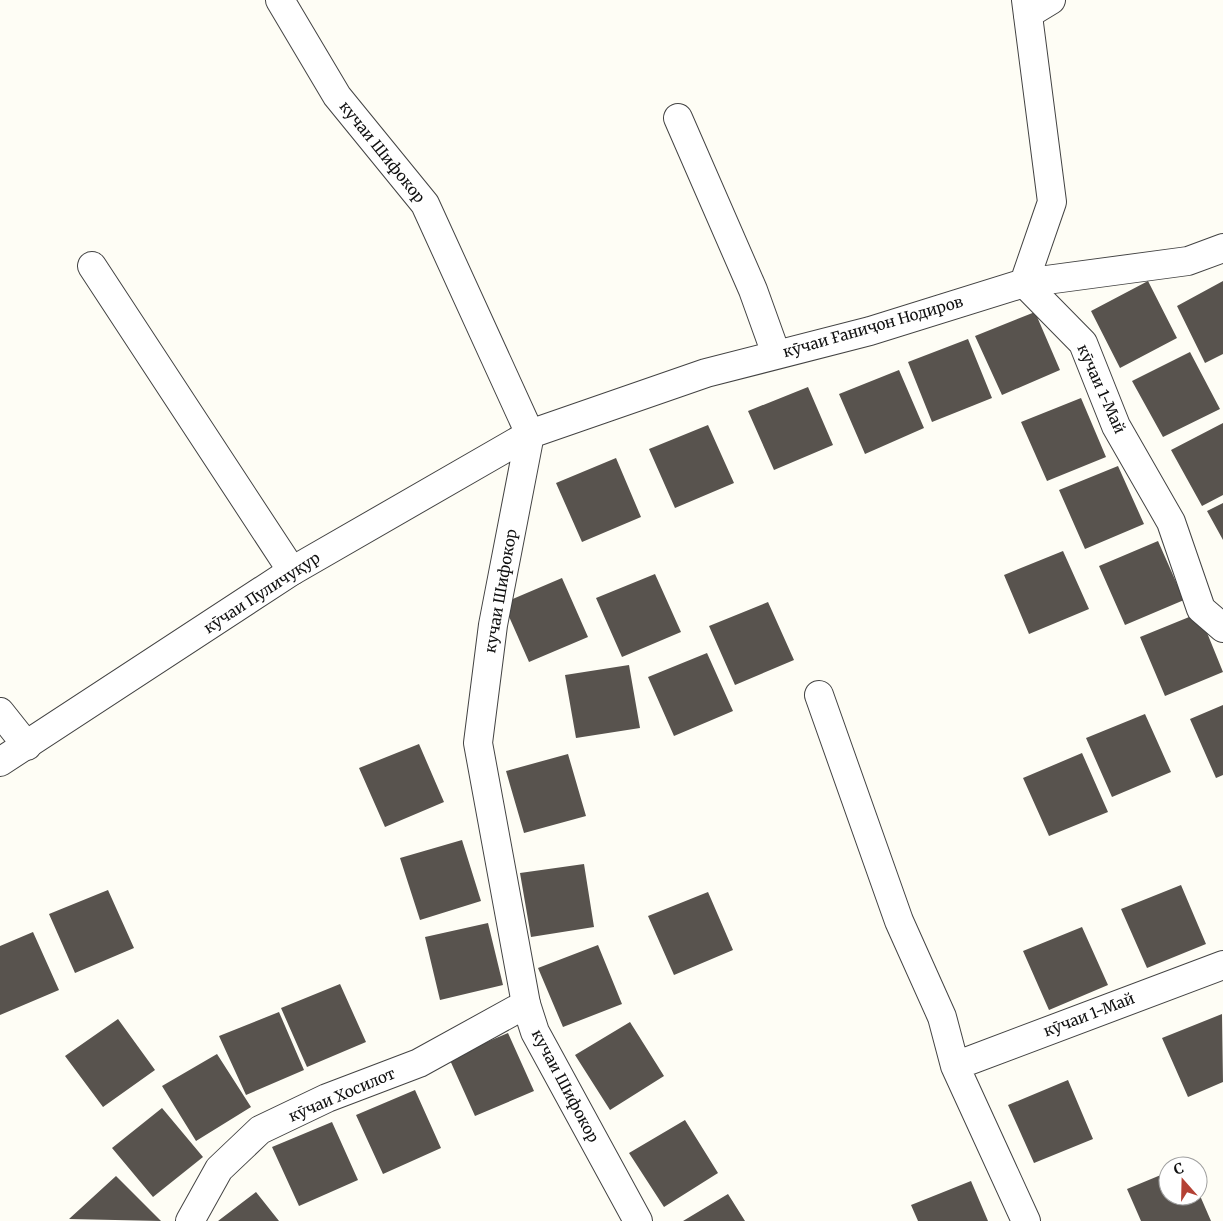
<svg xmlns="http://www.w3.org/2000/svg" width="1223" height="1221" font-family="Merriweather,serif">
  <rect width="100%" height="100%" fill="#fefdf5"/>
  <path fill="#58534e" d="M1148,281L1177,338L1120,368L1091,311Z
    M1223,281V354L1205,363L1177,306Z
    M1035,312L1060,370L1002,395L975,336Z
    M968,339L992,398L932,422L908,362Z
    M1190,352L1220,409L1163,437L1132,381Z
    M899,370L924,428L865,454L839,394Z
    M808,387L833,445L774,470L748,411Z
    M1081,398L1106,457L1047,481L1021,422Z
    M1223,423V495L1202,506L1171,450Z
    M708,425L734,483L675,508L649,449Z
    M616,458L641,517L582,542L556,483Z
    M1118,466L1144,524L1085,549L1059,490Z
    M1223,503V540L1207,511Z
    M1158,541L1184,600L1125,625L1099,566Z
    M1063,551L1089,609L1029,634L1004,575Z
    M655,574L681,632L622,657L596,598Z
    M562,578L588,637L529,662L503,603Z
    M768,602L794,660L735,685L709,626Z
    M1199,613L1223,672L1165,696L1140,637Z
    M707,653L733,711L674,736L648,677Z
    M629,665L640,728L576,738L565,675Z
    M1223,705V775L1216,778L1190,719Z
    M1145,714L1171,772L1112,797L1086,738Z
    M419,744L444,802L385,827L359,768Z
    M1082,753L1108,812L1049,836L1023,778Z
    M568,754L586,816L524,833L506,771Z
    M462,840L481,901L420,920L400,858Z
    M584,864L594,927L531,937L520,873Z
    M1181,885L1206,944L1147,968L1121,909Z
    M108,890L134,948L75,973L49,914Z
    M708,892L733,950L674,975L648,916Z
    M488,923L503,985L440,1000L425,937Z
    M1082,927L1108,985L1049,1010L1023,951Z
    M33,932L59,990L0,1015V946Z
    M598,945L622,1004L563,1027L538,968Z
    M340,984L366,1042L307,1067L281,1008Z
    M279,1012L304,1070L246,1095L219,1036Z
    M1222,1014L1223,1082L1188,1097L1162,1038Z
    M118,1019L155,1070L103,1107L65,1056Z
    M630,1022L664,1076L610,1110L575,1055Z
    M508,1033L534,1091L475,1116L449,1058Z
    M217,1054L251,1107L196,1141L162,1086Z
    M1068,1080L1093,1139L1034,1163L1008,1105Z
    M415,1090L441,1148L383,1174L356,1115Z
    M162,1108L203,1157L153,1197L112,1148Z
    M685,1120L718,1173L664,1207L629,1153Z
    M332,1122L358,1180L299,1206L272,1147Z
    M1168,1172V1196H1198V1191L1211,1221H1141L1127,1189Z
    M116,1176L161,1221L69,1219Z
    M971,1181L988,1221H918L911,1205Z
    M256,1192L279,1221H218Z
    M728,1194L745,1221H683Z"/>
  <g fill="none" stroke-linecap="round" stroke-linejoin="round">
    <defs>
      <path id="minor" d="M280,0L337,96L425,204L530,434
        M1028,14L1051,0
        M678,118L753,290L776,354
        M92,266L292,571
        M1024,283L1083,343L1116,426L1171,522L1201,609L1223,628
        M819,695L899,921L942,1017L955,1066L1026,1221
        M0,712L27,746
        M955,1066L1223,965
        M190,1221L219,1169L260,1130L327,1098L419,1063L526,1004"/>
      <path id="tertiary" d="M1024,283L1052,202L1026,0
        M530,434L493,625L478,743L526,1004L535,1032L638,1221
        M0,762L292,571L530,434L706,373L870,331L1024,283L1188,261L1223,248"/>
    </defs>
    <use href="#minor" stroke="#434343" stroke-width="30"/>
    <use href="#tertiary" stroke="#434343" stroke-width="30"/>
    <use href="#minor" stroke="#fff" stroke-width="28"/>
    <use href="#tertiary" stroke="#fff" stroke-width="28"/>
  </g>
  <g text-anchor="middle" stroke-width="5" stroke-linejoin="round" paint-order="stroke">
    <g font-size="15" fill="#101010" stroke="#fff">
      <text transform="translate(382 152) rotate(51)" y="5">кучаи Шифокор</text>
      <text transform="translate(873 327) rotate(-16)" y="5">кӯчаи Ғаниҷон Нодиров</text>
      <text transform="translate(1101 389) rotate(66)" y="5">кӯчаи 1-Май</text>
      <text transform="translate(501 591) rotate(-80)" y="5">кучаи Шифокор</text>
      <text transform="translate(262 593) rotate(-33)" y="5">кӯчаи Пуличуқур</text>
      <text transform="translate(1089 1015) rotate(-21)" y="5">кӯчаи 1-Май</text>
      <text transform="translate(565 1086) rotate(62)" y="5">кучаи Шифокор</text>
      <text transform="translate(342 1095) rotate(-23)" y="5">кӯчаи Хосилот</text>
    </g>
  </g>
  <g transform="translate(1183 1181) rotate(340)"><circle r="24" fill="#ffffff" stroke="#9f9f9f"/>
  <path d="M0-4L9 19L0 12L-9 19Z" fill="#b44134"/>
  <text y="-8" font-size="14" font-weight="bold" text-anchor="middle" fill="#101010">С</text>
  </g>
</svg>
